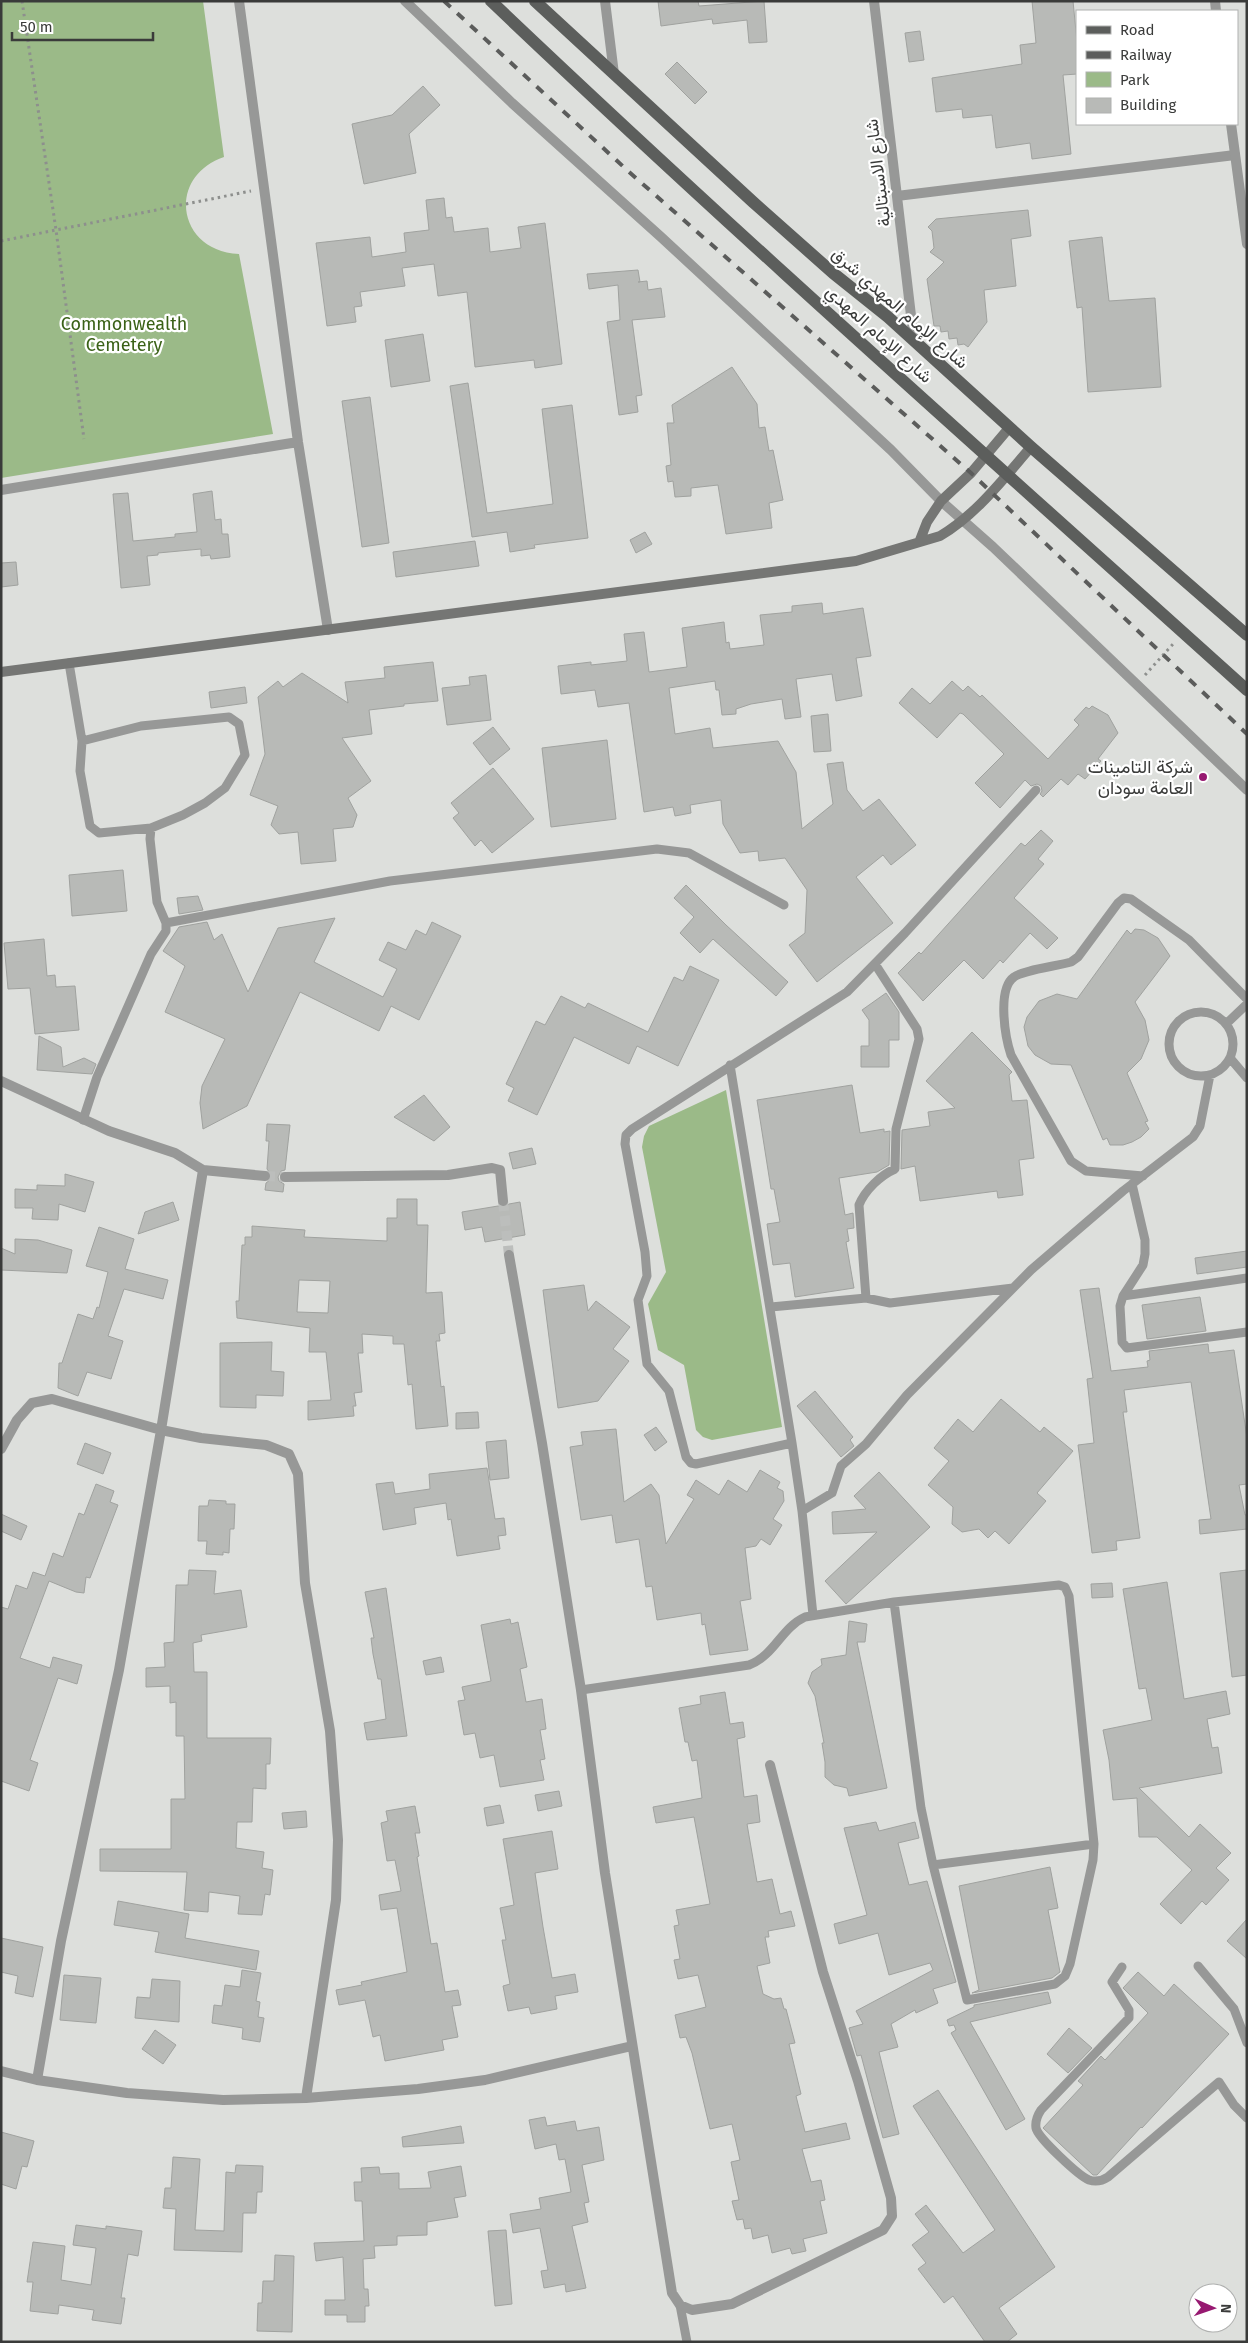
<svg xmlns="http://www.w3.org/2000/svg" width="1248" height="2343" font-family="'Fira Sans',Vazirmatn,sans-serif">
  <rect width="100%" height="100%" fill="#dddfdc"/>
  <path fill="#9bba88" d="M1,1H203L224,157C166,177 177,251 239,254L273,434L1,478Z
    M726,1090L782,1427L712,1440L703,1437L696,1430L684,1365L658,1350L648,1304L666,1272L642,1147L644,1136L649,1126Z"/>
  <path fill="#b8bab7" stroke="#a0a29f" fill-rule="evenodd" d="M658,1H698L699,6L764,1L767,42L749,43L747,20L713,24L712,19L661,26Z
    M1032,1H1073L1077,42V74L1063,75L1071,154L1032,159L1030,143L996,148L992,115L963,118L962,109L936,112L932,78L1022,64L1020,45L1036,43Z
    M920,31L924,60L909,62L905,33Z
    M677,62L707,92L695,104L665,74Z
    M423,86L440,105L409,134L416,173L364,184L352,124L392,115Z
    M444,198L446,218L452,217L454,232L488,228L490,252L521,248L518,227L545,223L562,364L535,368L534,360L475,367L467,292L438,296L434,264L402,268L405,286L360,292L362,306L354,307L356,322L327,326L316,243L370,237L372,257L406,252L404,233L429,230L426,200Z
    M1028,210L1031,236L1011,239L1016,286L984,290L987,322L968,347L964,344L958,345L957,338L949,339L948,331L941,332L940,326H934L927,279L944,262L930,252L934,248L932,231L928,227L936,219Z
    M1102,237L1109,301L1155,298L1161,387L1088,392L1082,307L1077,308L1069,241Z
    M638,270L640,282H638L647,281L648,290L661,288L665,317L632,320L642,395L636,396L638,412L619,415L607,322L620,320L618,285L589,289L587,274Z
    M423,334L430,381L391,387L385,340Z
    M732,367L757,404L759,428L765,427L769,451L773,450L783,500L769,503L772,528L726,534L718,485L691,488V496L675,497L673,481L668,482L666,466L671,465L667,423H674L672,405Z
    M468,383L487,513L553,504L542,409L572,405L588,538L534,545L535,548L510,552L507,532L472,537L450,386Z
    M370,397L389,543L362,547L342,401Z
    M212,491L215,520L221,519L222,534H228L230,557L211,559L210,555L201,556V549L158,553V555L147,556L150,585L121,588L113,494L128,493L133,541L175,537V534L197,532L193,494Z
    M645,532L652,544L636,553L630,540Z
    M475,541L479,566L396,577L393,552Z
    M16,562L18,585L1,587V563Z
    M822,603L823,614L863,608L871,656L856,658L862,696L836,701L832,674L796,679L801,717L785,719L782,699L751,704L736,709V714L722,715L719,690H716L715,681L669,688L675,734L710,728L713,748L778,741L796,772L802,829L833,804L827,764L843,762L847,790L863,811L879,799L916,845L891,865L883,855L856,877L893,923L817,982L789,945L805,933L807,890L785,858L759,861L758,851L740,853L723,824L721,800L690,805L691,813L675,816L673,807L644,812L629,703L598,707L595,690L561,694L558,666L591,662V665L627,661L624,634L644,632L649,672L687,667L682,628L724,622L726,643L729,642L730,649L764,645L760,615L792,612V606Z
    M433,662L438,701L404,704V706L369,710L372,734L342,738L371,781L348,798L357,815L353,827L333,829L336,861L301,864L298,832L279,834L271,825L278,806L250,795L265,754L258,697L278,681L283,687L302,673L348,703L345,682L385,678L384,667Z
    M486,675L491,720L447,725L442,688L470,685L469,677Z
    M952,681L963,691L968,686L980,697L982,695L1048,759L1079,725L1074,720L1086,707L1089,709L1092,706L1108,715L1118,733L1098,759L1101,761L1085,779L1078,774L1068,785L1061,779L1043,797L1040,794L1042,791L1041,786L1037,784L1031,786L1025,780L1000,808L975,783L1004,754L963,714L960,713L937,738L899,703L912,688L930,704Z
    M245,687L247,703L211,708L209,692Z
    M828,714L831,751L814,752L811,716Z
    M493,727L510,749L490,765L473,743Z
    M607,740L616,819L551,827L542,748Z
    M493,768L534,819L492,853L481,840L475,846L453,818L459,813L451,803Z
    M1041,830L1053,841L1038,859L1044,864L1014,898L1058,938L1047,949L1030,933L1003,963L1000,960L983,979L964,960L923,1001L898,973L919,952L921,954L1021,843L1025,846Z
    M123,870L127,911L72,916L69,875Z
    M686,885L726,925L788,982L776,996L713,939L700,953L680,933L694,917L674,898Z
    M198,896L203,910L179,914L177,898Z
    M335,918L314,962L383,997L397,969L379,960L388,942L406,950L416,930L426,935L432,922L461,936L419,1020L391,1006L379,1031L300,992L247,1106L203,1129L200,1103L202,1086L225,1039L165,1012L185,966L163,951L179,927L207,922L214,940L222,934L248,992L278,928Z
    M1135,929L1144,930L1158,938L1170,956L1135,1002L1145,1020L1149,1040L1141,1059L1127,1073L1148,1121L1145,1122L1149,1129L1141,1137L1132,1142L1123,1145H1110L1107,1138L1103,1140L1071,1065L1051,1064L1035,1055L1028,1046L1024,1027L1027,1017L1039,1001L1057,994L1077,999L1127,930L1131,934Z
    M44,939L47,976L55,975L56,987L75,986L79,1030L35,1034L30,988L8,989L4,943Z
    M690,966L719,980L678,1066L637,1046L629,1064L574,1037L537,1115L508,1101L514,1088L506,1084L536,1021L545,1025L561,996L585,1008L588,1003L648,1032L674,977L683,981Z
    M886,993L899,1012V1040H889V1067H861V1046H869V1020L862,1010Z
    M972,1032L1012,1072L1009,1075L1012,1101L1027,1100L1034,1158L1019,1160L1023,1195L998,1198L997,1191L920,1201L915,1166L901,1169L902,1130L930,1126L928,1112L955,1108L926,1081Z
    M39,1036L61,1047L63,1067L84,1058L96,1064L92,1074L37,1070Z
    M852,1085L860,1133L884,1129V1132L890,1131L889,1165L877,1172L839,1178L845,1215L853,1213L854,1228L847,1229L849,1241L846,1242L854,1288L795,1297L790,1263L773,1265L767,1224L780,1222L774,1189H771L757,1100Z
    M424,1095L450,1127L434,1141L394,1117Z
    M267,1124L290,1125L285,1170L281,1171L278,1177L279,1181L284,1184L283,1192L265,1190L266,1183L270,1180L272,1176L267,1169L269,1141H266Z
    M532,1148L536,1164L513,1169L509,1153Z
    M65,1174L94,1182L85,1212L59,1204L58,1220L32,1219L33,1208H15V1189L37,1190V1185L65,1186Z
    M397,1199H417V1225H428L426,1293L442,1292L445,1333L439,1334L440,1341H436L441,1387L444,1386L448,1426L416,1429L412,1384L408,1385L404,1344H393V1336L362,1334L363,1353H358L362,1392L354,1393L356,1406H353L354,1416L308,1420V1401L331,1400L326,1352H309L310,1328L237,1318L236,1301H239L242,1245H245V1237H252V1226L305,1230L304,1237L387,1241V1218H397ZM299,1280L330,1281L328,1313L297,1312Z
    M173,1202L179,1220L138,1234L145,1212Z
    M520,1202L525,1235L485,1242L482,1227L465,1230L462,1212L498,1206L504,1208L509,1204Z
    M99,1227L134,1239L125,1269L168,1280L163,1299L124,1289L108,1336L123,1341L111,1379L87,1372L78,1396L58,1388L59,1363H62L78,1314L93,1319L97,1307L99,1308L108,1272L86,1266Z
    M15,1239L38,1240L72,1250L67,1273L1,1270V1248L15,1254Z
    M1247,1251V1267L1197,1274L1195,1258Z
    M584,1285L588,1311L596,1301L630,1327L613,1349L629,1361L598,1401L558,1408L543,1290Z
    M1099,1288L1111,1371L1148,1367L1147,1361L1150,1360L1149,1351L1208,1344L1209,1353L1234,1350L1247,1438V1484L1239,1485L1245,1515H1247V1529L1200,1534L1199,1520L1211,1519L1191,1382L1124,1390L1127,1412H1123L1140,1538L1116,1541L1117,1550L1092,1553L1078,1445L1094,1443L1087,1379L1093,1378L1080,1290Z
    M1200,1297L1206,1331L1147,1339L1142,1305Z
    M272,1342L271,1371L284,1372L283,1396L256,1395V1408L220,1407V1343Z
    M815,1391L853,1437L850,1440L854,1446L841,1457L797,1406Z
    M1001,1399L1040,1432L1044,1427L1073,1451L1037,1493L1046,1501L1009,1544L995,1531L988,1538L979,1529L962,1532L952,1524L953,1507L928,1485L949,1461L934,1448L958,1419L973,1432Z
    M478,1412L479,1428L456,1429V1413Z
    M656,1427L667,1442L655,1451L644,1435Z
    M616,1429L624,1502L651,1484L659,1495L666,1544L694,1499L687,1495L696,1480L719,1495L728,1480L747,1492L760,1470L780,1482L777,1488L783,1491L784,1501L773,1519L782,1525L770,1545L761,1539L756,1546L745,1548L751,1599L740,1601L748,1650L710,1655L705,1624L702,1625L701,1613L657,1620L652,1586L646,1587L639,1539L616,1543L612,1515L581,1520L570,1447L583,1445L581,1432Z
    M506,1440L509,1478L490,1480L486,1442Z
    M85,1443L111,1453L103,1474L77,1464Z
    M487,1468L495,1519L504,1518L506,1535L498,1536L500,1549L457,1556L451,1519L448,1520L446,1503L414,1508L416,1524L383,1530L376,1484L393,1482L395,1494L430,1489L429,1474Z
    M879,1472L930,1527L846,1604L825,1581L877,1532L833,1534L832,1512L866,1509L854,1496Z
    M96,1484L114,1491L110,1502L118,1505L90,1578L86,1577L84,1593L76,1592L49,1581L20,1658L50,1668L53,1657L82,1665L77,1684L58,1678L30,1760L38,1763L29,1791L1,1781V1607L8,1609L16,1585L27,1589L33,1572L45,1576L53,1553L63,1557L79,1513L84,1515Z
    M209,1500L226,1501V1504H235L234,1529H230L229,1553L223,1552V1555L206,1554L207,1541H198L199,1506H208Z
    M1,1514L27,1526L21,1540L1,1531Z
    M189,1570L216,1571L214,1594L241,1590L247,1627L201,1635L202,1641L193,1643L194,1672H207V1738H271L270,1764H266V1789L253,1788L252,1822H237L236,1848L264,1852L262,1868L273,1870L270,1895L265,1894L262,1915L238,1914L240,1896L209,1892L208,1912L184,1910L187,1872L100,1871V1849H171V1799H185L184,1736H176V1702L170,1703V1686L146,1687V1668L165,1667L164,1643L174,1642L176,1585H188Z
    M1247,1570V1675L1232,1677L1220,1573Z
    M1167,1582L1184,1699L1226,1691L1230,1714L1207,1719L1212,1748L1218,1747L1222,1773L1139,1788L1189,1837L1200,1824L1231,1853L1216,1868L1229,1880L1206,1905L1202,1901L1181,1924L1160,1904L1192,1870L1157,1837H1139L1137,1798L1113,1800L1109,1760L1103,1730L1152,1720L1146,1688L1139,1689L1123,1589Z
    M1112,1583L1113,1597L1092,1598L1091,1584Z
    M386,1588L407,1736L367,1740L364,1723L386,1719L381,1679H378L373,1654L371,1638H374L365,1592Z
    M510,1619L511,1624L518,1622L527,1667L520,1669L526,1702L542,1699L546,1729L540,1730L545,1759L540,1760L544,1780L500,1787L494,1755L480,1758L475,1733L464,1735L458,1701L465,1700L462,1687L491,1681L481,1625Z
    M849,1621L867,1624L865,1642H857L887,1788L849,1796L847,1788L834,1785L825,1777V1762L822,1743H824L815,1696L808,1683L812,1672L822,1665L821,1659L846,1655Z
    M441,1657L444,1672L426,1675L423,1661Z
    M725,1692L730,1724L743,1722L745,1737L737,1739L744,1797L757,1795L760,1822L747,1824L757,1882L772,1879L780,1914L791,1911L795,1926L768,1931L769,1937H765L770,1963L757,1966L763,1994L774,1999L781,1998L784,2009H786L795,2043L789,2044L801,2094L796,2096L805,2132L846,2123L850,2139L802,2149L811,2182L821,2180L825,2200L820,2201L827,2233L803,2239L806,2251L792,2254L790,2248L772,2253L768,2235L753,2239L751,2228L745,2229L743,2219L737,2220L732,2201L739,2200L731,2162L740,2160L732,2124L710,2129L692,2053L686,2037L680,2038L675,2015L706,2007L698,1975L678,1979L674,1960L680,1959L674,1926L679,1925L676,1910L710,1904L694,1817L656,1823L653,1807L702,1798L697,1760L692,1761L688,1742H685L679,1708L701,1704L700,1696Z
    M559,1791L562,1806L538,1811L535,1795Z
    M500,1805L504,1823L487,1826L484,1808Z
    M415,1806L420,1833H415L419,1856L417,1857L431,1944L437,1943L445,1992L458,1990L461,2005L452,2006L458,2037L442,2040L444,2050L385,2061L380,2035L373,2037L365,2000L339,2005L336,1990L362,1985L361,1982L407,1972L397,1908L381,1910L379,1895L401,1891L395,1860L387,1861L381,1823L388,1821L386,1811Z
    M306,1811L307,1827L284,1829L282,1813Z
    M876,1822L879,1831L915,1822L919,1838L898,1843L909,1885L927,1881L956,1982L933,1989L938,2003L916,2013L915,2010L891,2024L898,2047L879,2052L899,2134L883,2138L861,2055L857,2056L849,2028L863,2024L856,2011L933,1970L930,1963L889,1975L878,1933L839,1944L834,1924L867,1915L844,1828Z
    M552,1831L558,1869L535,1873L543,1927L552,1978L575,1974L578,1992L555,1996L557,2009L531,2014L529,2007L508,2011L503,1986L510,1984L502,1940H506L500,1908L514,1905L503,1839Z
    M1050,1867L1058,1908L1048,1910L1060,1972L1052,1978L972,1993L979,1990L959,1886Z
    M118,1901L189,1914L185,1938L259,1951L256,1970L155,1952L159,1932L114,1925Z
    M1247,1919V1959L1227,1941Z
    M1,1938L43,1947L33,1997L15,1993L18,1976L1,1972Z
    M242,1970L261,1973L256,2001L260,2002L258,2017L264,2018L260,2042L242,2039L243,2028L212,2023L214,2005L222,2006L225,1985L240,1987Z
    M1138,1972L1164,1996L1174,1984L1229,2034L1142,2128L1141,2127L1097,2175H1093L1043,2128L1083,2085L1078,2081L1101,2056L1105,2060L1148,2013L1123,1988Z
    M64,1975L101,1978L96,2023L60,2020Z
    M152,1979L180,1981L179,2022L135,2018L137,1997L150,1998Z
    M1048,1992L1051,2003L970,2022L1025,2119L1006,2130L951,2033L956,2030L954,2025L949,2026L947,2020L974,2007V2005Z
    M1069,2028L1092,2048L1068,2073L1047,2054Z
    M155,2030L176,2045L163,2064L142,2049Z
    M938,2090L1055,2267L999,2308L1017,2334L1007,2342H985L953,2296L944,2303L918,2269L926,2263L912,2245L929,2232L915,2214L926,2205L963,2253L995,2230L913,2106Z
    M545,2117L547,2126L575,2121L577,2131L599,2127L604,2160L582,2165L589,2202L584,2203L588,2222L572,2226L586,2288L566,2292L565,2284L544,2288L541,2271L548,2270L540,2228L513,2233L510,2214L541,2209L539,2198L571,2192L565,2159L559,2160L556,2144L535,2149L529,2120Z
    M461,2126L464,2143L403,2147L402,2137Z
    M1,2132L34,2141L27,2167L22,2166L16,2189L1,2184Z
    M173,2157L200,2159L195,2230L224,2231L226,2172L235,2173L236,2165L263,2166L262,2192H257L256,2213H243L242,2252L174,2250L176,2209L163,2208L165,2188H171Z
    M461,2166L466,2196L454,2198L458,2217L427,2222V2235L397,2236V2245L374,2246L375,2258L363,2259L364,2289H368L369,2306H365V2322H347V2315H325V2300H345L343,2257L316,2261L314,2243L364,2241L362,2201H355L354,2182H362L361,2168L379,2167L380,2174L399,2173V2189L431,2188L428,2172Z
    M76,2225L106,2229V2226L142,2231L138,2256L128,2254L121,2298H125L121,2324L92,2320L94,2310L59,2305L58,2314L30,2311L33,2282H27L33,2242L65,2246L61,2280L91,2285L96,2248L73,2245Z
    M506,2230L512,2304L495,2306L488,2231Z
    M275,2255L294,2256L292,2332L257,2331L258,2303H262L263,2281H274Z"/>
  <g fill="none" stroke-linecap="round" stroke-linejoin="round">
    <path stroke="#bcbebc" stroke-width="10" stroke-dasharray="10 5" stroke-linecap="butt" d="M265,1176L285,1177
      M503,1201L509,1255"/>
    <path stroke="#8d8f8d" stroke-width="3" stroke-dasharray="2.5 4" stroke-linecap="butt" d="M22,1L56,230L84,439
      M1,241L251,191
      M1145,675L1174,643"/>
    <path stroke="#979897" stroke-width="9" d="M69,663L82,741L80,771L90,826L99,833L151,828L183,815L205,803L225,788L245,755L239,724L229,717L141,726L82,741
      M166,923L390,881L657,849L689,853L784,905
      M1169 1044a32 32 0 1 1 64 0a32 32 0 1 1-64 0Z
      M1226,1024L1247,1004
      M1230,1058L1247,1078
      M730,1065L792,1443L802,1511L813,1615
      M83,1120L97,1077L151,954L166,931V923L157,902L150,839L151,828
      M1143,1176L1086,1171L1071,1161L1011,1055C1005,1037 997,989 1014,977C1023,970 1058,966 1071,962L1078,957L1118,903L1124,898L1131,899L1189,940L1247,999
      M1132,1184L1145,1240V1254L1143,1265L1123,1296L1120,1306L1122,1342L1127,1348L1247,1332
      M1123,1296L1247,1278
      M866,1298L859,1205C865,1190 881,1175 895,1169L896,1129L919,1039L917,1029L875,964
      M771,1307L866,1298L890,1303L1013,1288
      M792,1443L696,1464L691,1463L686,1457L669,1391L647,1364L638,1300L647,1276L645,1252L625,1144L626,1135L632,1129L847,992L905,933L1036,790
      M802,1511L832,1493L841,1466L866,1444L907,1395L1031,1270L1123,1191L1193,1137L1200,1126L1210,1075
      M581,1690L749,1665C775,1655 781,1628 805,1617L894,1602L1059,1585L1065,1587L1069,1596L1094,1844L1093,1860L1070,1964L1065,1976L1055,1984L967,2000L933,1865L921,1808L894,1602
      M933,1865L1094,1844
      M1198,1966L1234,2009L1247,2043
      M1122,1967L1112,1982L1129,2010V2018L1041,2110C1037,2116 1035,2121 1036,2128C1038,2138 1079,2176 1089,2180C1095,2182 1102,2181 1108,2177L1219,2082L1234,2105L1247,2118
      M680,2305L687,2342"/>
    <path stroke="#979897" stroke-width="10" d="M239,1L298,442L328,630
      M405,1L512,103L661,237L891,450L941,501L993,547L1247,790
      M605,1L614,74
      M874,1L914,341
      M897,196L1235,155
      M1,490L298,442
      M1,1081L109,1131L175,1153L203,1170L265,1176
      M285,1177L448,1175L492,1168L500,1170L503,1201
      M509,1255L542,1443L581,1690L605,1873L672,2293L680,2305L692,2310L732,2304L883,2230L892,2216L891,2198L858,2081L823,1972L770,1765
      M1,1449L17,1420L32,1403L52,1399L161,1430L201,1438L266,1445L289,1454L298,1474L305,1583L330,1731L338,1840L336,1900L306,2098
      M1,2071L37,2080L127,2093L223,2100L306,2098L418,2089L485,2080L632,2046
      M37,2080L61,1941L119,1670L161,1430L203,1170"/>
    <path stroke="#979897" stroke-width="10" d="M1215,1L1216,11
      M1231,124L1247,244"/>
    <path stroke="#757674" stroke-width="10" d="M920,540L927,522L941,501L971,473L1009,428
      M1,672L856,561L940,536C976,515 1004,478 1031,447"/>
    <path stroke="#5c5e5c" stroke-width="12" d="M491,1C738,236 994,462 1247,690
      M535,1L753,202L833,273L888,317L1031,447L1247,635"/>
    <path stroke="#5b5c5b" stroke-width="4" stroke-dasharray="9 9" stroke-linecap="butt" d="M444,1L628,171L971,473L1247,734"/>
  </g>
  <circle fill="#971971" stroke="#fff" stroke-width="2" cx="1203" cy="777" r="5"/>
  <g text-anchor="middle" stroke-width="4.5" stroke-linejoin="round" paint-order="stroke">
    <g font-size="18" fill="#3a3b3a" stroke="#fff">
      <text transform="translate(878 173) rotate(-97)" y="6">شارع الاسبتالية</text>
      <text transform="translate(900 308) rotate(41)" y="6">شارع الإمام المهدي شرق</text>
      <text transform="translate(879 334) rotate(42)" y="6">شارع الإمام المهدي</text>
    </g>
    <g font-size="18" fill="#3a6117" stroke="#fff">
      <text x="124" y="330">Commonwealth<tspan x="124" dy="21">Cemetery</tspan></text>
    </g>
    <g font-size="18" fill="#3a3b3a" stroke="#fff" text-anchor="end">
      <text x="1193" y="773">شركة التامينات<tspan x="1193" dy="21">العامة سودان</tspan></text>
    </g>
  </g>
  <rect width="1248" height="2343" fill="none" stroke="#3a3b3a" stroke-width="5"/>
  <rect x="1076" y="10" width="162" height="115" fill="#ffffff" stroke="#b0b1b0"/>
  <rect x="1086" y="26" width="25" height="8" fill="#5c5e5c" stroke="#b0b1b0"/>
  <text x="1120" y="35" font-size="15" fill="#3a3b3a">Road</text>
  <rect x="1086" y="51" width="25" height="8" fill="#5b5c5b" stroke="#b0b1b0"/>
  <text x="1120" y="60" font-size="15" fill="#3a3b3a">Railway</text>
  <rect x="1086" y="72" width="25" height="15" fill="#9bba88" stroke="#b0b1b0"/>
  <text x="1120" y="85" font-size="15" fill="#3a3b3a">Park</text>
  <rect x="1086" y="98" width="25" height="15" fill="#b8bab7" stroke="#b0b1b0"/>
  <text x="1120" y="110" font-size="15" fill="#3a3b3a">Building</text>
  <g transform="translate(1213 2308) rotate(92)"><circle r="24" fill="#ffffff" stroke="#b0b1b0"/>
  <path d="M0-4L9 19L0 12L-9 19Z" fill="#971971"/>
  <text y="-8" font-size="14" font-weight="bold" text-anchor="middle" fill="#3a3b3a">N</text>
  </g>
  <path d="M12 32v8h141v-8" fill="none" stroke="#3a3b3a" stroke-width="2.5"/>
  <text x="20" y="32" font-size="15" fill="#3a3b3a" stroke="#ffffff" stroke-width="4" paint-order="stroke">50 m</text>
</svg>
